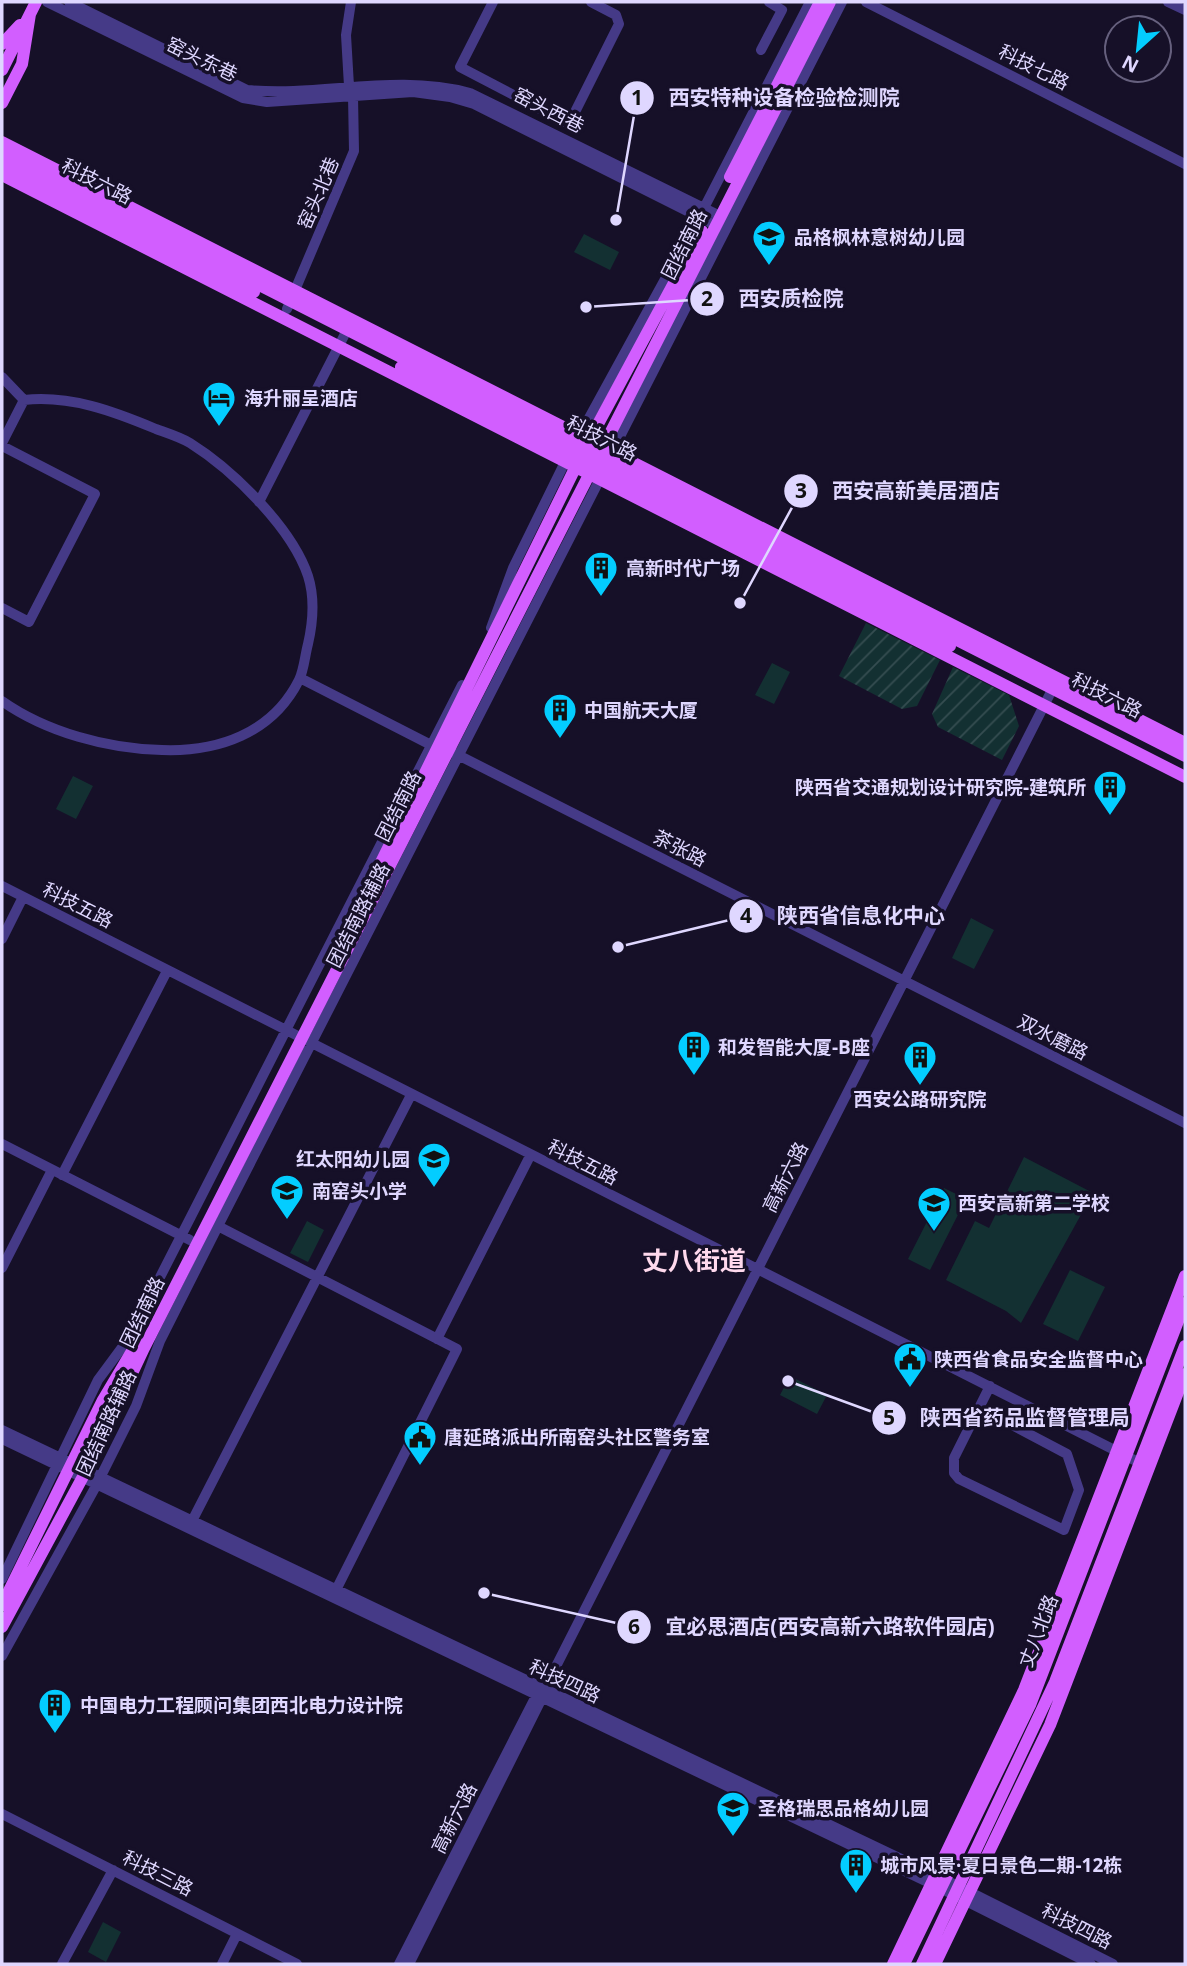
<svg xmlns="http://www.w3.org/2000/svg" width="1187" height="1966" font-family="'Open Sans','Noto Sans SC',sans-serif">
  <defs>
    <pattern id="garden-furrows" width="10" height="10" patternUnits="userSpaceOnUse" patternTransform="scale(1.75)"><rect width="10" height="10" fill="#133032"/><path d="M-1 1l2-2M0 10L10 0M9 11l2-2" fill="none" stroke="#354d51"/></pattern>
  </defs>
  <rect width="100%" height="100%" fill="#161028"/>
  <path fill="#133032" d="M584,234L619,252L610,270L574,252Z
    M772,663L790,672L774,704L755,695Z
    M73,776L93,786L76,819L56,809Z
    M971,918L994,930L974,969L952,958Z
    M1024,1157L1093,1193L1021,1323L1006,1311L946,1280L975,1221L989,1228Z
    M944,1188L966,1199L930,1270L908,1259Z
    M307,1221L324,1230L308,1262L290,1253Z
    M1070,1270L1105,1287L1078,1341L1043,1324Z
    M790,1376L827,1395L817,1414L780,1395Z
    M103,1922L121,1932L106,1962L88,1952Z"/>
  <path fill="url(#garden-furrows)" d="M866,623L940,660L917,706L902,709L839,676Z
    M953,667L1009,695L1019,726L1002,760L938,727L932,714Z"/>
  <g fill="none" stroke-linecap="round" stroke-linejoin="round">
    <path stroke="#453a87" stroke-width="10" d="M47,2L243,98L267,102L413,92L450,97L474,104L715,225
      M69,2L247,90C323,97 394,73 470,93L720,216
      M493,2L460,67L569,124L619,24L616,15L591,2
      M866,2L1185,164
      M1168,2L1185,10
      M761,50L782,10L769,2
      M287,309L354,151L353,96L349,86L346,35L351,2
      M2,377L24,400C70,395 113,411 156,429C167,433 180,437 190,443C233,470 292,528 308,576C315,598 313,622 308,644C305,655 304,670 299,680C272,734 217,752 162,750C108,749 46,732 2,701
      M577,440L704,208L810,2
      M2,443L24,400
      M2,446L95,494L29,622L2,608
      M609,458L842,2
      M259,502L347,330
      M491,628L513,568L568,456
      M300,678L433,746
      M454,753L1185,1123
      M2,886L1144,1465
      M2,939L23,897
      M2,1144L190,1240
      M62,1175L167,971
      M214,1224L457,1349L334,1594
      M2,1268L52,1170
      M437,1339L530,1156
      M980,1408L1067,1454L1079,1490L1064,1530L959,1479L954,1473V1458L990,1386
      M2,1430L960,1887L1113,1964
      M2,1439L940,1888L1091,1964
      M191,1523L411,1095
      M2,1579L98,1380L129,1338L462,685
      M2,1656L96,1486L136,1406L160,1341L218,1226L602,475
      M2,1814L297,1964
      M62,1964L113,1870
      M222,1964L237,1934
      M399,1964L536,1696L544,1690L1056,682
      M409,1964L544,1694"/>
    <path stroke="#d25eff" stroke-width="12" d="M2,44L20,25
      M2,70L36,2
      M2,103L22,64L30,14
      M2,142L1185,743
      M2,154L1185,756
      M2,164L254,292
      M2,175L1185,777
      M730,177L820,2
      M401,367L950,646
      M367,891L584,450L702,231
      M2,1605L103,1400L138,1341
      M2,1627L86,1471L144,1348L830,2
      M893,1964L1024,1690L1185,1276
      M904,1964L1030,1705L1185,1303
      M922,1964L1055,1682L1185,1346
      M935,1964L1050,1725L1185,1374"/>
  </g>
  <defs>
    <symbol id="school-pin" viewBox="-11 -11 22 30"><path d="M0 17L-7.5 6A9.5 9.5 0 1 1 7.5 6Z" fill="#03cdff" stroke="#161028"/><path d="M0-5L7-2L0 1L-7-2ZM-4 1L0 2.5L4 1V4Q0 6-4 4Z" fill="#111"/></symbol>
    <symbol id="hotel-pin" viewBox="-11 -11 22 30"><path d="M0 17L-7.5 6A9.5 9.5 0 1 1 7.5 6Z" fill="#03cdff" stroke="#161028"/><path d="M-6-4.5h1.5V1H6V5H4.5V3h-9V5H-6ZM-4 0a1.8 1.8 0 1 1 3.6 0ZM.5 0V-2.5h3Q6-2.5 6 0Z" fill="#111"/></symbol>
    <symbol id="building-pin" viewBox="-11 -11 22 30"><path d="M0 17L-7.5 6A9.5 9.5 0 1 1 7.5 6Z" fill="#03cdff" stroke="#161028"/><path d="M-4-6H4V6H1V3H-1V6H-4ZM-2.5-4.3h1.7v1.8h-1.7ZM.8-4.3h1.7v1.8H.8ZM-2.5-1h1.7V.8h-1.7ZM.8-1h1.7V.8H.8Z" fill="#111"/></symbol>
    <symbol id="civic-pin" viewBox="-11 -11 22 30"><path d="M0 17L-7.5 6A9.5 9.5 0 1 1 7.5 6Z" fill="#03cdff" stroke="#161028"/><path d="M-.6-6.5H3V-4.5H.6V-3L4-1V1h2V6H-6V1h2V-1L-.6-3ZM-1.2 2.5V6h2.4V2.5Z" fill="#111"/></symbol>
  </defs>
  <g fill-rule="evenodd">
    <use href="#school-pin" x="750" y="218" width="38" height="52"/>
    <use href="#hotel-pin" x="200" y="379" width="38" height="52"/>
    <use href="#building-pin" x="582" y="549" width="38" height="52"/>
    <use href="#building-pin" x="541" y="691" width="38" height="52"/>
    <use href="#building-pin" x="1091" y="768" width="38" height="52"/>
    <use href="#building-pin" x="675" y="1028" width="38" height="52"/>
    <use href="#building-pin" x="901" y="1038" width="38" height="52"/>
    <use href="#school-pin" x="415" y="1140" width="38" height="52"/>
    <use href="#school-pin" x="268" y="1172" width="38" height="52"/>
    <use href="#school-pin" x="915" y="1184" width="38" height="52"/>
    <use href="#civic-pin" x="891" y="1340" width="38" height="52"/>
    <use href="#civic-pin" x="401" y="1418" width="38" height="52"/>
    <use href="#building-pin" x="36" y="1686" width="38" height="52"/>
    <use href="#school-pin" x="714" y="1789" width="38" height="52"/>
    <use href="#building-pin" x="837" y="1846" width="38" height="52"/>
  </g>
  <g text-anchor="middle" stroke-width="7" stroke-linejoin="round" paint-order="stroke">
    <g font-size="19" fill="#dfd7ff" stroke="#161028">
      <text transform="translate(202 59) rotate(26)" y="7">窑头东巷</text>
      <text transform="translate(1034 67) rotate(27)" y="7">科技七路</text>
      <text transform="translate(549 110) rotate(27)" y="7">窑头西巷</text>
      <text transform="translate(97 181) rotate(27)" y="7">科技六路</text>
      <text transform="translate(318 193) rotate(-67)" y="7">窑头北巷</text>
      <text transform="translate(684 244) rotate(-63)" y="7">团结南路</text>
      <text transform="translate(602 438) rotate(27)" y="7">科技六路</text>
      <text transform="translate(1107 695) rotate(27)" y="7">科技六路</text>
      <text transform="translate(398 806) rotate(-63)" y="7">团结南路</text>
      <text transform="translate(680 848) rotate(27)" y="7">茶张路</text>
      <text transform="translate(78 905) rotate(27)" y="7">科技五路</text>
      <text transform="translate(358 915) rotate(-63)" y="7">团结南路辅路</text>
      <text transform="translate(1053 1037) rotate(27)" y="7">双水磨路</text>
      <text transform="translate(583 1162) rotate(27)" y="7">科技五路</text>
      <text transform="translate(785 1177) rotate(-63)" y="7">高新六路</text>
      <text transform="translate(142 1312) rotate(-64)" y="7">团结南路</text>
      <text transform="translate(106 1423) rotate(-65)" y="7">团结南路辅路</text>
      <text transform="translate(1038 1631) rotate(-69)" y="7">丈八北路</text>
      <text transform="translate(565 1681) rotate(25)" y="7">科技四路</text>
      <text transform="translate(454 1818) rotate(-63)" y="7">高新六路</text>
      <text transform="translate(158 1873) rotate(27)" y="7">科技三路</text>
      <text transform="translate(1077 1926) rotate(27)" y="7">科技四路</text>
    </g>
    <g font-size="19" font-weight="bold" fill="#dfd7ff" stroke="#161028" text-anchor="start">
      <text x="794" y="244">品格枫林意树幼儿园</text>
      <text x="244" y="405">海升丽呈酒店</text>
      <text x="626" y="575">高新时代广场</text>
      <text x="584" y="717">中国航天大厦</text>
      <text x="1086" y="794" text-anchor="end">陕西省交通规划设计研究院-建筑所</text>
      <text x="718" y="1054">和发智能大厦-B座</text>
      <text x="920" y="1106" text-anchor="middle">西安公路研究院</text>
      <text x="410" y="1166" text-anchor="end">红太阳幼儿园</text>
      <text x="312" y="1198">南窑头小学</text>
      <text x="958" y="1210">西安高新第二学校</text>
      <text x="934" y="1366">陕西省食品安全监督中心</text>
      <text x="444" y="1444">唐延路派出所南窑头社区警务室</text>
      <text x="80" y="1712">中国电力工程顾问集团西北电力设计院</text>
      <text x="758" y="1815">圣格瑞思品格幼儿园</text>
      <text x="880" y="1872">城市风景·夏日景色二期-12栋</text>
    </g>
    <g font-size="26" font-weight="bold" fill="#ffd9ed" stroke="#161028">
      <text x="694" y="1270">丈八街道</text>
    </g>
  </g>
  <path fill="none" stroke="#dfd7ff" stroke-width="2.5" d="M616 220L637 98M586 307L707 299M740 603L801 491M618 947L746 916M788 1381L889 1418M484 1593L634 1627"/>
  <g fill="#dfd7ff" stroke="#161028" stroke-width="2.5">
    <circle cx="616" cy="220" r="7"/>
    <circle cx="586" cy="307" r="7"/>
    <circle cx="740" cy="603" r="7"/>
    <circle cx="618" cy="947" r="7"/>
    <circle cx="788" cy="1381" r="7"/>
    <circle cx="484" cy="1593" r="7"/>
    <circle cx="637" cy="98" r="18"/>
    <circle cx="707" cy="299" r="18"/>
    <circle cx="801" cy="491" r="18"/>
    <circle cx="746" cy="916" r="18"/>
    <circle cx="889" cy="1418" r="18"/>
    <circle cx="634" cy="1627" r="18"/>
  </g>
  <g font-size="21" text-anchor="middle" font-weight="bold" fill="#111">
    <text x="637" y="105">1</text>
    <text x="707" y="306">2</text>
    <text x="801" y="498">3</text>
    <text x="746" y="923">4</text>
    <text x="889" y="1425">5</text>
    <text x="634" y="1634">6</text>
  </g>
  <g font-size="21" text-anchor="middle" font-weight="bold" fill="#dfd7ff" stroke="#161028" stroke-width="7" stroke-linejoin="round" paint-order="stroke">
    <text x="784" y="105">西安特种设备检验检测院</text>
    <text x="791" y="306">西安质检院</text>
    <text x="916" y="498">西安高新美居酒店</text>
    <text x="861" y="923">陕西省信息化中心</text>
    <text x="1025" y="1425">陕西省药品监督管理局</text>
    <text x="830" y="1634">宜必思酒店(西安高新六路软件园店)</text>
  </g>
  <rect width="1187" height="1966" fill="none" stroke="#dfd7ff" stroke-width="7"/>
  <g transform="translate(1138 49) rotate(207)"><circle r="33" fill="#161028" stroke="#66607e" stroke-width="2"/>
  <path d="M0-5L12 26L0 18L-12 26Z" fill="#03cdff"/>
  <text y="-10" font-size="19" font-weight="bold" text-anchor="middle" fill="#dfd7ff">N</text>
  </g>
</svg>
